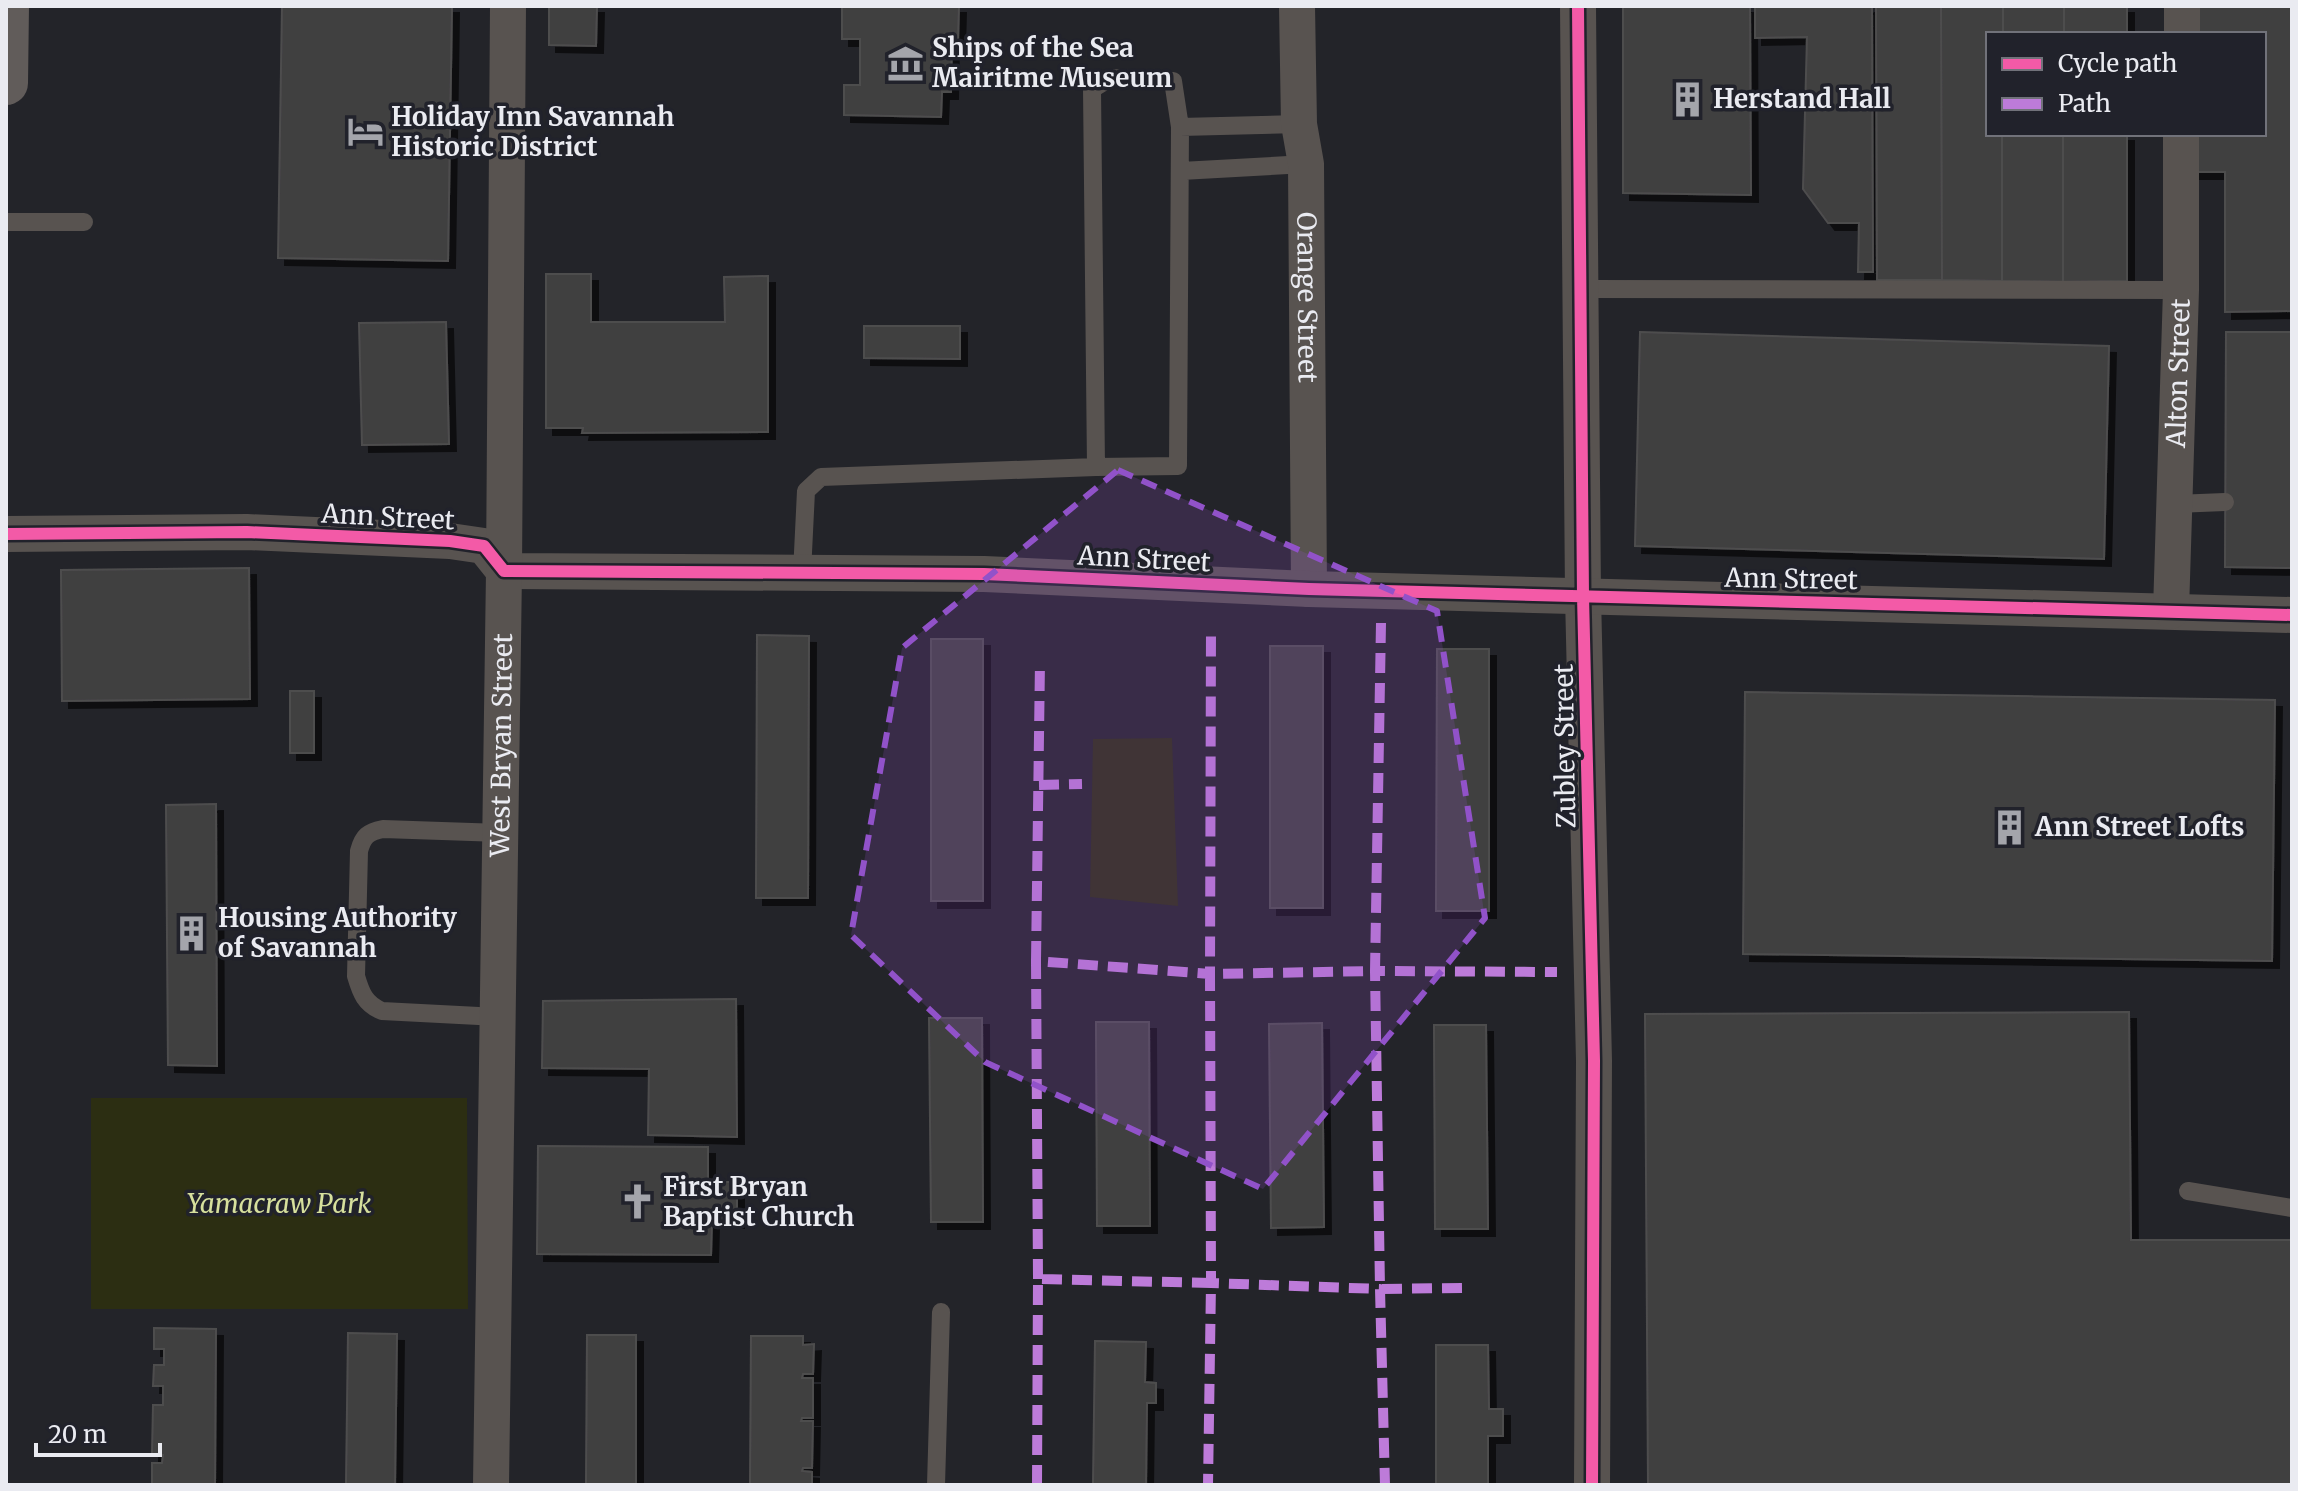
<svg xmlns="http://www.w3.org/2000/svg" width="2298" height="1491" font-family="Merriweather,serif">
  <defs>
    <filter id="shadow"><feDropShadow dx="7" dy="7" stdDeviation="0" flood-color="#0009"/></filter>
  </defs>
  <rect width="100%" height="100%" fill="#232429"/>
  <path fill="#2c2e12" d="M1172,738L1178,906L1090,897L1093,739Z
    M91,1098H467L468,1309H91Z"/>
  <path fill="#403f41" stroke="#4e4d4e" stroke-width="2" filter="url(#shadow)" d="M282,6H452L448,261L278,258Z
    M549,6H597L596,46L549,45Z
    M842,6H959L958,41H952L951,92H942L941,117L844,115V85H860V39H842Z
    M1623,6H1750L1751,195L1623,193Z
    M1755,6H1872L1873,272H1858L1859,223H1828L1803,189L1807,37L1755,38Z
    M1876,6H1941L1942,280H1877Z
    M1941,6H2003V34H1988V134H2002V281L1942,280Z
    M2003,6H2064V34H2003Z
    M2064,6H2127V34H2064Z
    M2190,6H2292V311L2225,312V172H2190V134H2264V34H2190Z
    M2002,134H2063V282L2002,281Z
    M2063,134H2127V281L2063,282Z
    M546,274H591V322H725L724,277L768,276V432L582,433L583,428H546Z
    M446,322L449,444L362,445L359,323Z
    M864,326H960V359L864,358Z
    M1640,332L2109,346L2104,559L1635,546Z
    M2226,332H2292V568L2225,567Z
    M249,568L250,699L62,701L61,570Z
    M757,635L809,636L808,898H756Z
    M931,639H983V901H931Z
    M1270,646H1323V908H1270Z
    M1437,649H1489V911H1436Z
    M290,691H314V753H290Z
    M1745,692L2275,700L2272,961L1743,954Z
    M216,804L217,1066L168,1065L166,805Z
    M736,999L737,1137L648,1135L649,1069L542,1068L543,1001Z
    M2129,1012L2131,1240H2292V1485H1648L1645,1014Z
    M929,1018H982L983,1222H931Z
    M1096,1022H1149L1150,1226H1097Z
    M1322,1023L1324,1227L1271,1228L1269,1024Z
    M1434,1025H1486L1488,1229H1435Z
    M538,1146L708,1147V1182H737V1221H712L711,1255L537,1254Z
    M154,1328L216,1329L215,1485H152V1463H162L163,1455L152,1454L153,1405H163V1386H153L154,1365H164V1349H154Z
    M348,1333L397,1334L395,1485H346Z
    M587,1335H636V1485H586Z
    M751,1336H803V1345L814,1344L813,1374H803L802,1378H813V1418H802L801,1421H813L812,1468H803L802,1471L812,1472V1485H750Z
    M1095,1341L1146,1342L1145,1382L1156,1383V1403H1147L1146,1485H1093Z
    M1436,1345H1488L1489,1409H1503V1436H1488V1485H1436Z"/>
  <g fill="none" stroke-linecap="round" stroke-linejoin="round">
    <path stroke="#585350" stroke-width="18" d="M1110,78L1173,81L1180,127L1178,466L1096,467L1092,89Z
      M1180,127L1299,124
      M1181,171L1306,164
      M6,222H84
      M1580,289L2181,290
      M2175,504L2225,502
      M802,573L806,491L821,477L1096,467
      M498,1017L382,1011C365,1004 361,993 356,976L359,851C363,836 368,832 383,829L501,833
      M2188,1191L2292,1208
      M936,1485L941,1312"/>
    <g stroke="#585350" stroke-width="36">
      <path id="s1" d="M1297,6L1299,124L1306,164L1309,589"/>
      <path d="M1578,6L1583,596L1594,1061L1592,1485"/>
      <path d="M2182,34V6"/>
      <path d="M6,534L247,532L450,541L484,546L504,571L984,574L1309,589L2292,615"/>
      <path id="s2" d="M2171,611L2181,290V134"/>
      <path id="s3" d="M491,1485L504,571L508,6"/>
    </g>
    <path stroke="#615c5a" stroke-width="44" d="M6,83L7,6"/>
    <path stroke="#bd7bd9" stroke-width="10" stroke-dasharray="20 10" stroke-linecap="butt" d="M1381,623L1375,971L1210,974L1211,1283L1380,1289L1385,1485
      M1039,785L1082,784
      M1036,961L1040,661
      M1038,1279L1036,961L1210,974L1211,628
      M1462,1288L1380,1289L1375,971L1557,972
      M1037,1485L1038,1279L1211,1283L1208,1485"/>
    <defs>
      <path id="cycleway" d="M1578,6L1583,596L1594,1061L1592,1485
        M6,534L247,532L450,541L484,546L504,571L984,574L1309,589L2292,615"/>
    </defs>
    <use href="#cycleway" stroke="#21222b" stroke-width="17"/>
    <use href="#cycleway" stroke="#f35aa7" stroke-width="12"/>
  </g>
  <path fill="#9152c9" fill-opacity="0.2" stroke="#9152c9" stroke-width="6" stroke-dasharray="16 10" stroke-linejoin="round" d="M1118,470L1437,611L1485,918L1263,1189L985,1062L851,935L902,648Z"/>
  <defs>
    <symbol id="museum-bare" viewBox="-9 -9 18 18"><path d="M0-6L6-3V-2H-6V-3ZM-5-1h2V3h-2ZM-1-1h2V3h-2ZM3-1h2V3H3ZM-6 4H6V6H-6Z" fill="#a4a5ab" stroke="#21222b" stroke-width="2.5" paint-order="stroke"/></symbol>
    <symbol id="building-bare" viewBox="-9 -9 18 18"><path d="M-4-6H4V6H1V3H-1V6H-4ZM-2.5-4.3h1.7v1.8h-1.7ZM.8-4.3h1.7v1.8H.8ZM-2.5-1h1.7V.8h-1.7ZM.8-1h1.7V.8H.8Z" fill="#a4a5ab" stroke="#21222b" stroke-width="2.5" paint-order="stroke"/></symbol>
    <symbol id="hotel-bare" viewBox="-9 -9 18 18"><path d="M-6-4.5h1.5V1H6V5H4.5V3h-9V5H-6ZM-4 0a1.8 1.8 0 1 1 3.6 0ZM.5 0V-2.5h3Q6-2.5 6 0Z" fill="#a4a5ab" stroke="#21222b" stroke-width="2.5" paint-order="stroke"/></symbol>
    <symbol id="church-bare" viewBox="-9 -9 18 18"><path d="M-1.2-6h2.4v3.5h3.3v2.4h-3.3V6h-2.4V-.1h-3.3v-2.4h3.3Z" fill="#a4a5ab" stroke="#21222b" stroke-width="2.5" paint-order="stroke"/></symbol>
  </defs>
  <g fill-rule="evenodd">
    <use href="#museum-bare" x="880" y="38" width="51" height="51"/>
    <use href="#building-bare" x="1662" y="74" width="51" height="51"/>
    <use href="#hotel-bare" x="340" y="106" width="51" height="51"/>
    <use href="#building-bare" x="1984" y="802" width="51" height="51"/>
    <use href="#building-bare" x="166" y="908" width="51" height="51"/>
    <use href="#church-bare" x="612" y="1176" width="51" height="51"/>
  </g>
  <g text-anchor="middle" stroke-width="7" stroke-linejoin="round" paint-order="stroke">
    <g font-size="26" font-weight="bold" fill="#eaebf1" stroke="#21222b" text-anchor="start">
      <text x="932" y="57">Ships of the Sea<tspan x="932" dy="30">Mairitme Museum</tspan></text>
      <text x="1713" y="108">Herstand Hall</text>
      <text x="391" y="126">Holiday Inn Savannah<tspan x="391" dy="30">Historic District</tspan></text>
      <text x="2035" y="836">Ann Street Lofts</text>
      <text x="218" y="927">Housing Authority<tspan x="218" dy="30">of Savannah</tspan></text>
      <text x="663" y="1196">First Bryan<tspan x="663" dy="30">Baptist Church</tspan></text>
    </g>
    <g font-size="26" fill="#eaebf1" stroke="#21222b">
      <text dy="9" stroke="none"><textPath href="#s1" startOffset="292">Orange Street</textPath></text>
      <text dy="9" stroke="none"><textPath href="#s2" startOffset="238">Alton Street</textPath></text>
      <text transform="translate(388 517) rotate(3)" y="9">Ann Street</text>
      <text transform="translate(1144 559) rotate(3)" y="9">Ann Street</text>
      <text transform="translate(1791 579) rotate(1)" y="9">Ann Street</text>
      <text dy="9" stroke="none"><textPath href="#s3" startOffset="740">West Bryan Street</textPath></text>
      <text transform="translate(1565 746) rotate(-91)" y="9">Zubley Street</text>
    </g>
    <g font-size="26" font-style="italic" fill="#d7e09d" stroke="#21222b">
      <text x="279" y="1213">Yamacraw Park</text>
    </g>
  </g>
  <rect width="2298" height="1491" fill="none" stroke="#eaebf1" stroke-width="16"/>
  <rect x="1986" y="32" width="280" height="104" fill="#21222b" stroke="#71727a" stroke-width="2"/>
  <rect x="2002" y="58" width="40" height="12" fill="#f35aa7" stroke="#71727a" stroke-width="2"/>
  <text x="2058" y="72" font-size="24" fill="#eaebf1">Cycle path</text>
  <rect x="2002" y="98" width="40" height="12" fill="#bd7bd9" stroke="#71727a" stroke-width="2"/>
  <text x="2058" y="112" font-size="24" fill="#eaebf1">Path</text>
  <path d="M36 1443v12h124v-12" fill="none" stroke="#eaebf1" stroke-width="4"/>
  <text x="48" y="1443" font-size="24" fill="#eaebf1" stroke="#21222b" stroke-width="6" paint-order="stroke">20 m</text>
</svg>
